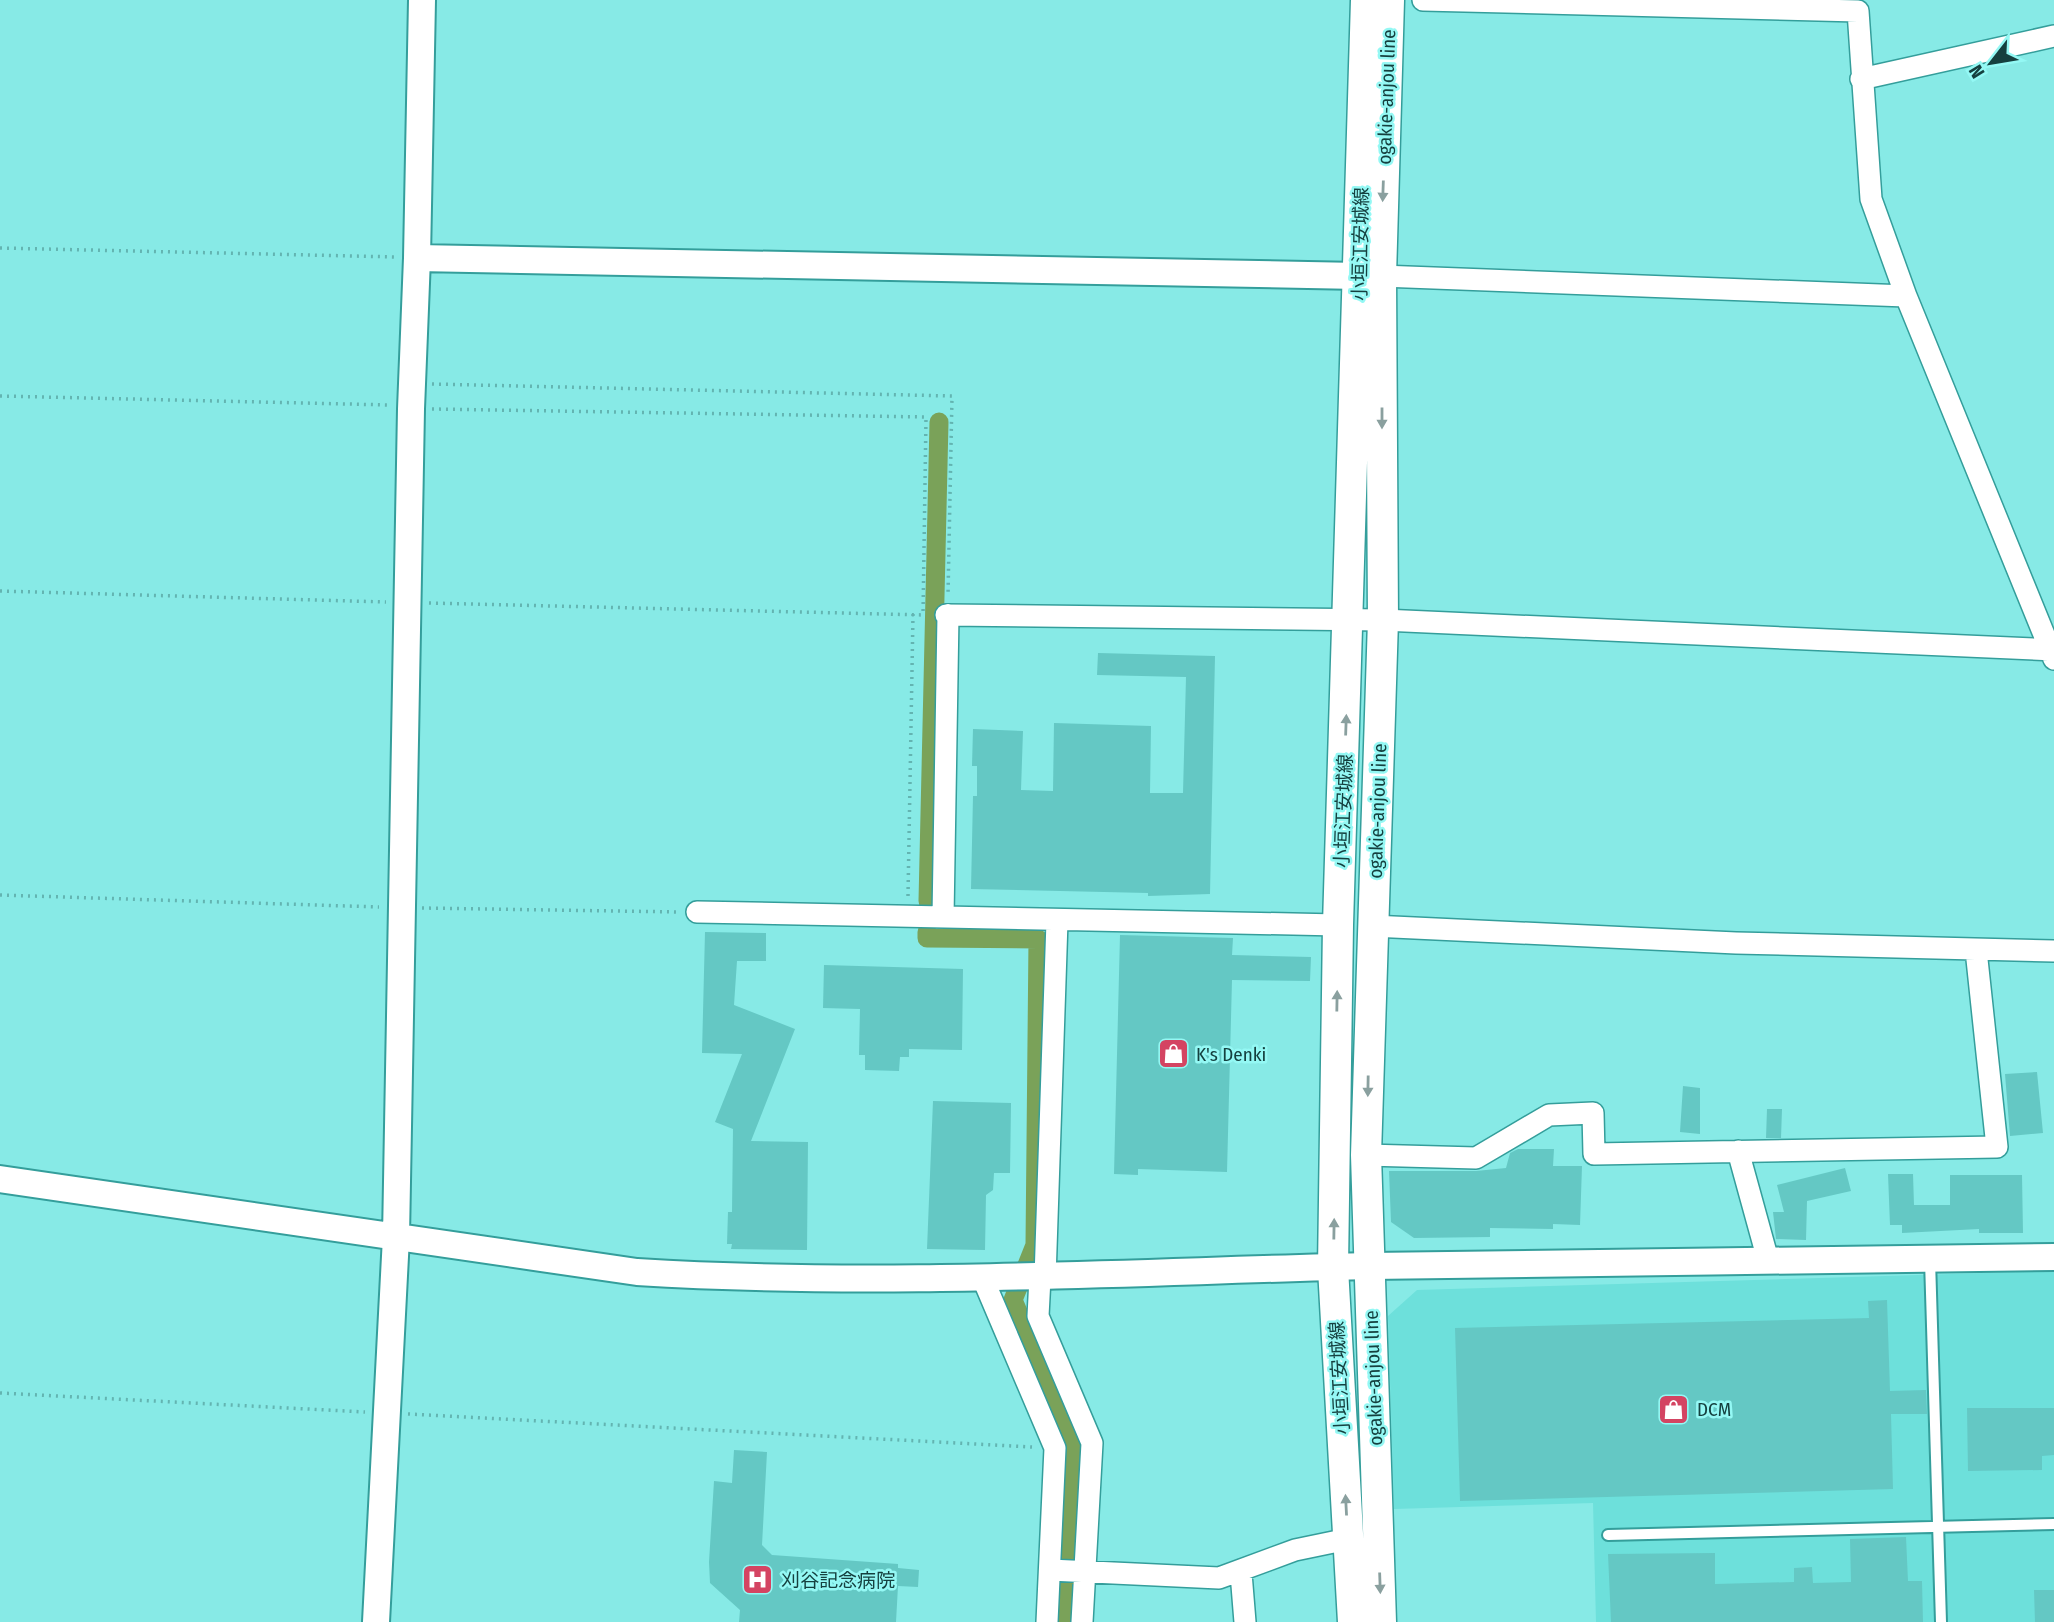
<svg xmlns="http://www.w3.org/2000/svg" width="2054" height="1622" font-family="'Fira Sans Condensed','Noto Sans JP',sans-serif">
  <rect width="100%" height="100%" fill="#87eae6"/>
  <path fill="#6de0db" d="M2054,1271V1622H1596L1593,1503L1394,1509L1388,1316L1417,1290Z"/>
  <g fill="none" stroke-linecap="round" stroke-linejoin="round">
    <path stroke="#7aa259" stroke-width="19" d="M928,901L939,422
      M927,932V938L1038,939L1035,1245L1013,1300L1074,1445L1068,1622"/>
  </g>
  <path fill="#64c8c4" d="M1098,653L1215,656L1210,894L1148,896V893L971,889L973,796H977V766H972L973,729L1023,731L1021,790L1053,791L1054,723L1151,726L1150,793H1183L1186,677L1097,675Z
    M705,932L766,933V961H737L734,1005L795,1029L751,1141L808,1142L807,1250L731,1249L732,1244H727L728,1212H732L733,1129L715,1122L742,1054L702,1053Z
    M1120,935L1233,938L1232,955L1311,957L1310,981L1232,980L1227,1172L1138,1169V1175L1114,1174Z
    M824,965L963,969L962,1050L909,1049V1057H900L899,1071L865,1070V1055H859L860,1009L823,1008Z
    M2037,1072L2043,1133L2010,1136L2005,1074Z
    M1683,1086L1700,1088V1134L1680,1132Z
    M933,1101L1011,1103L1010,1173H994L993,1190L986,1195L985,1250L927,1249Z
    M1767,1109H1782L1781,1138H1766Z
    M1518,1149H1554L1553,1166H1582L1580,1225L1553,1224V1229L1490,1228V1237L1414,1238L1391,1222L1389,1171H1476L1506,1168L1510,1153Z
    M1845,1168L1851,1191L1807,1201L1806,1240L1776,1239L1773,1212H1784L1777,1185Z
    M1888,1174H1913L1914,1205H1950V1175H2022L2023,1233H1979V1229L1902,1233V1225H1890Z
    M1887,1300L1890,1391L1926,1390L1927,1414H1891L1893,1489L1460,1501L1455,1328L1869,1318L1868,1301Z
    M1967,1408H2054V1455L2042,1456V1470L1968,1471Z
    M734,1450L767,1452L762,1545L772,1555L898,1564V1568L919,1570L918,1587L898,1586L896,1622H739L740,1610L710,1583L709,1562L714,1481L732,1483Z
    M1906,1537L1908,1581H1922L1923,1622H1611L1608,1554L1715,1553V1584L1794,1582V1568L1812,1567L1813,1583L1851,1582L1850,1539Z
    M2034,1590H2054V1622H2035Z"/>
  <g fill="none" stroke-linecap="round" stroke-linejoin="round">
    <defs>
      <path id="service" d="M1930,1260L1941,1622
        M1608,1535L2054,1524"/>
      <path id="minor" d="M1423,0L1858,11L1871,199L1906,296
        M1861,79L2054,36
        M1381,276L1906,296L2054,659
        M946,615L1383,620L2054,650
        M697,912L1338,925
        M943,917L948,615
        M1372,926L1736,943L2054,951
        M1738,1151L1768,1260
        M1366,1155L1476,1158L1549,1115L1593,1113L1594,1154L1997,1147L1976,950
        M1040,1278L1038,1316L1092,1443L1082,1622
        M1045,1278L1057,921
        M983,1279L1055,1448L1047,1622
        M1050,1570L1219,1578L1295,1550L1348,1539
        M1241,1573L1245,1622"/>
      <path id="tertiary" d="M417,258L422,0
        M0,1179L637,1272C882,1287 1125,1272 1370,1266C1598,1261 1826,1262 2054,1257
        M376,1622L396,1237L411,409L417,258L1359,276"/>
      <path id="secondary" d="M1353,1622L1333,1268L1338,925L1366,0
        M1381,1622L1366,1155L1383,620L1381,276L1389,0"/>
    </defs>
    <use href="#service" stroke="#349e9b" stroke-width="14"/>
    <use href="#minor" stroke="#349e9b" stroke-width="24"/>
    <use href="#tertiary" stroke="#349e9b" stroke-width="30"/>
    <use href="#secondary" stroke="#349e9b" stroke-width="33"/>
    <path stroke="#63b4b1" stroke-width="3.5" stroke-dasharray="2 5" stroke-linecap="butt" d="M0,248L397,257
      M432,384L952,396L948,596
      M0,396L390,405
      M432,409L926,417L923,615
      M0,591L386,602
      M429,603L925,615
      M0,895L379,907
      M908,896L913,614
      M422,908L680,912
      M0,1393L365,1412
      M408,1414L1032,1447"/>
    <use href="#service" stroke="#fff" stroke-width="10"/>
    <use href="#minor" stroke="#fff" stroke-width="21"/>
    <use href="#tertiary" stroke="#fff" stroke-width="26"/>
    <use href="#secondary" stroke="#fff" stroke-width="30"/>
  </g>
  <defs><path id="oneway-solid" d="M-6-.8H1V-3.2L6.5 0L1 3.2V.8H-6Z" transform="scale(1.75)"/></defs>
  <g fill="#8aa09f">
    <use href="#oneway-solid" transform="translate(1383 191) rotate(92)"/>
    <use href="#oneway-solid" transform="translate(1382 418) rotate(90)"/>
    <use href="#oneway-solid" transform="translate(1346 725) rotate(-88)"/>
    <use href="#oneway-solid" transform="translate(1337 1001) rotate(-89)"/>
    <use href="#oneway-solid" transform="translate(1368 1086) rotate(91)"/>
    <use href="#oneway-solid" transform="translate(1334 1229) rotate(-89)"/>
    <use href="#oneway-solid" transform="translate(1346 1505) rotate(-93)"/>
    <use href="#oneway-solid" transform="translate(1380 1583) rotate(88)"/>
  </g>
  <defs>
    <symbol id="shop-square" viewBox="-11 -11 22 22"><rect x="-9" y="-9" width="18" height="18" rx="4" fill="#d44462" stroke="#94f8f4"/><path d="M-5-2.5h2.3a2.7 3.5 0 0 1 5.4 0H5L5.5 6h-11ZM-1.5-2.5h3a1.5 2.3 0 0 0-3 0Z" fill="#fff"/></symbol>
    <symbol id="hospital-square" viewBox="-11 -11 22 22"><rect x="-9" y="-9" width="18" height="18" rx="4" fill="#d44462" stroke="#94f8f4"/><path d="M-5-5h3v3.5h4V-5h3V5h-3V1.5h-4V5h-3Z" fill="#fff"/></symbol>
  </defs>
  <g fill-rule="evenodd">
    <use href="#shop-square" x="1156" y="1036" width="35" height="35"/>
    <use href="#shop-square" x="1656" y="1392" width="35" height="35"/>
    <use href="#hospital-square" x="740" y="1562" width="35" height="35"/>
  </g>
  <g text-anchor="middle" stroke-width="5" stroke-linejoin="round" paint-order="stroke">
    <g font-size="19" fill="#15403f" stroke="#94f8f4">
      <text transform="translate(1386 97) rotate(-88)" y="7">ogakie-anjou line</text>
      <text transform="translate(1360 244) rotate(-89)" y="7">小垣江安城線</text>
      <text transform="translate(1343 811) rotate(-88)" y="7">小垣江安城線</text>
      <text transform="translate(1377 811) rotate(-88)" y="7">ogakie-anjou line</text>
      <text transform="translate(1339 1378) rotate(-93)" y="7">小垣江安城線</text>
      <text transform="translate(1373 1378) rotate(-92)" y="7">ogakie-anjou line</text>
    </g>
    <g font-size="19" fill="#15403f" stroke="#94f8f4" text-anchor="start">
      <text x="1196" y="1061">K's Denki</text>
      <text x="1697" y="1416">DCM</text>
      <text x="781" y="1587">刈谷記念病院</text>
    </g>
  </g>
  <g transform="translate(1991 63) rotate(239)" stroke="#94f8f4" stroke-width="5" paint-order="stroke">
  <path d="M0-5L12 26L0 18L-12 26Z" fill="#15403f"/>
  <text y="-10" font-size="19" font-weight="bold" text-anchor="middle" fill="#15403f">N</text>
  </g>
</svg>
